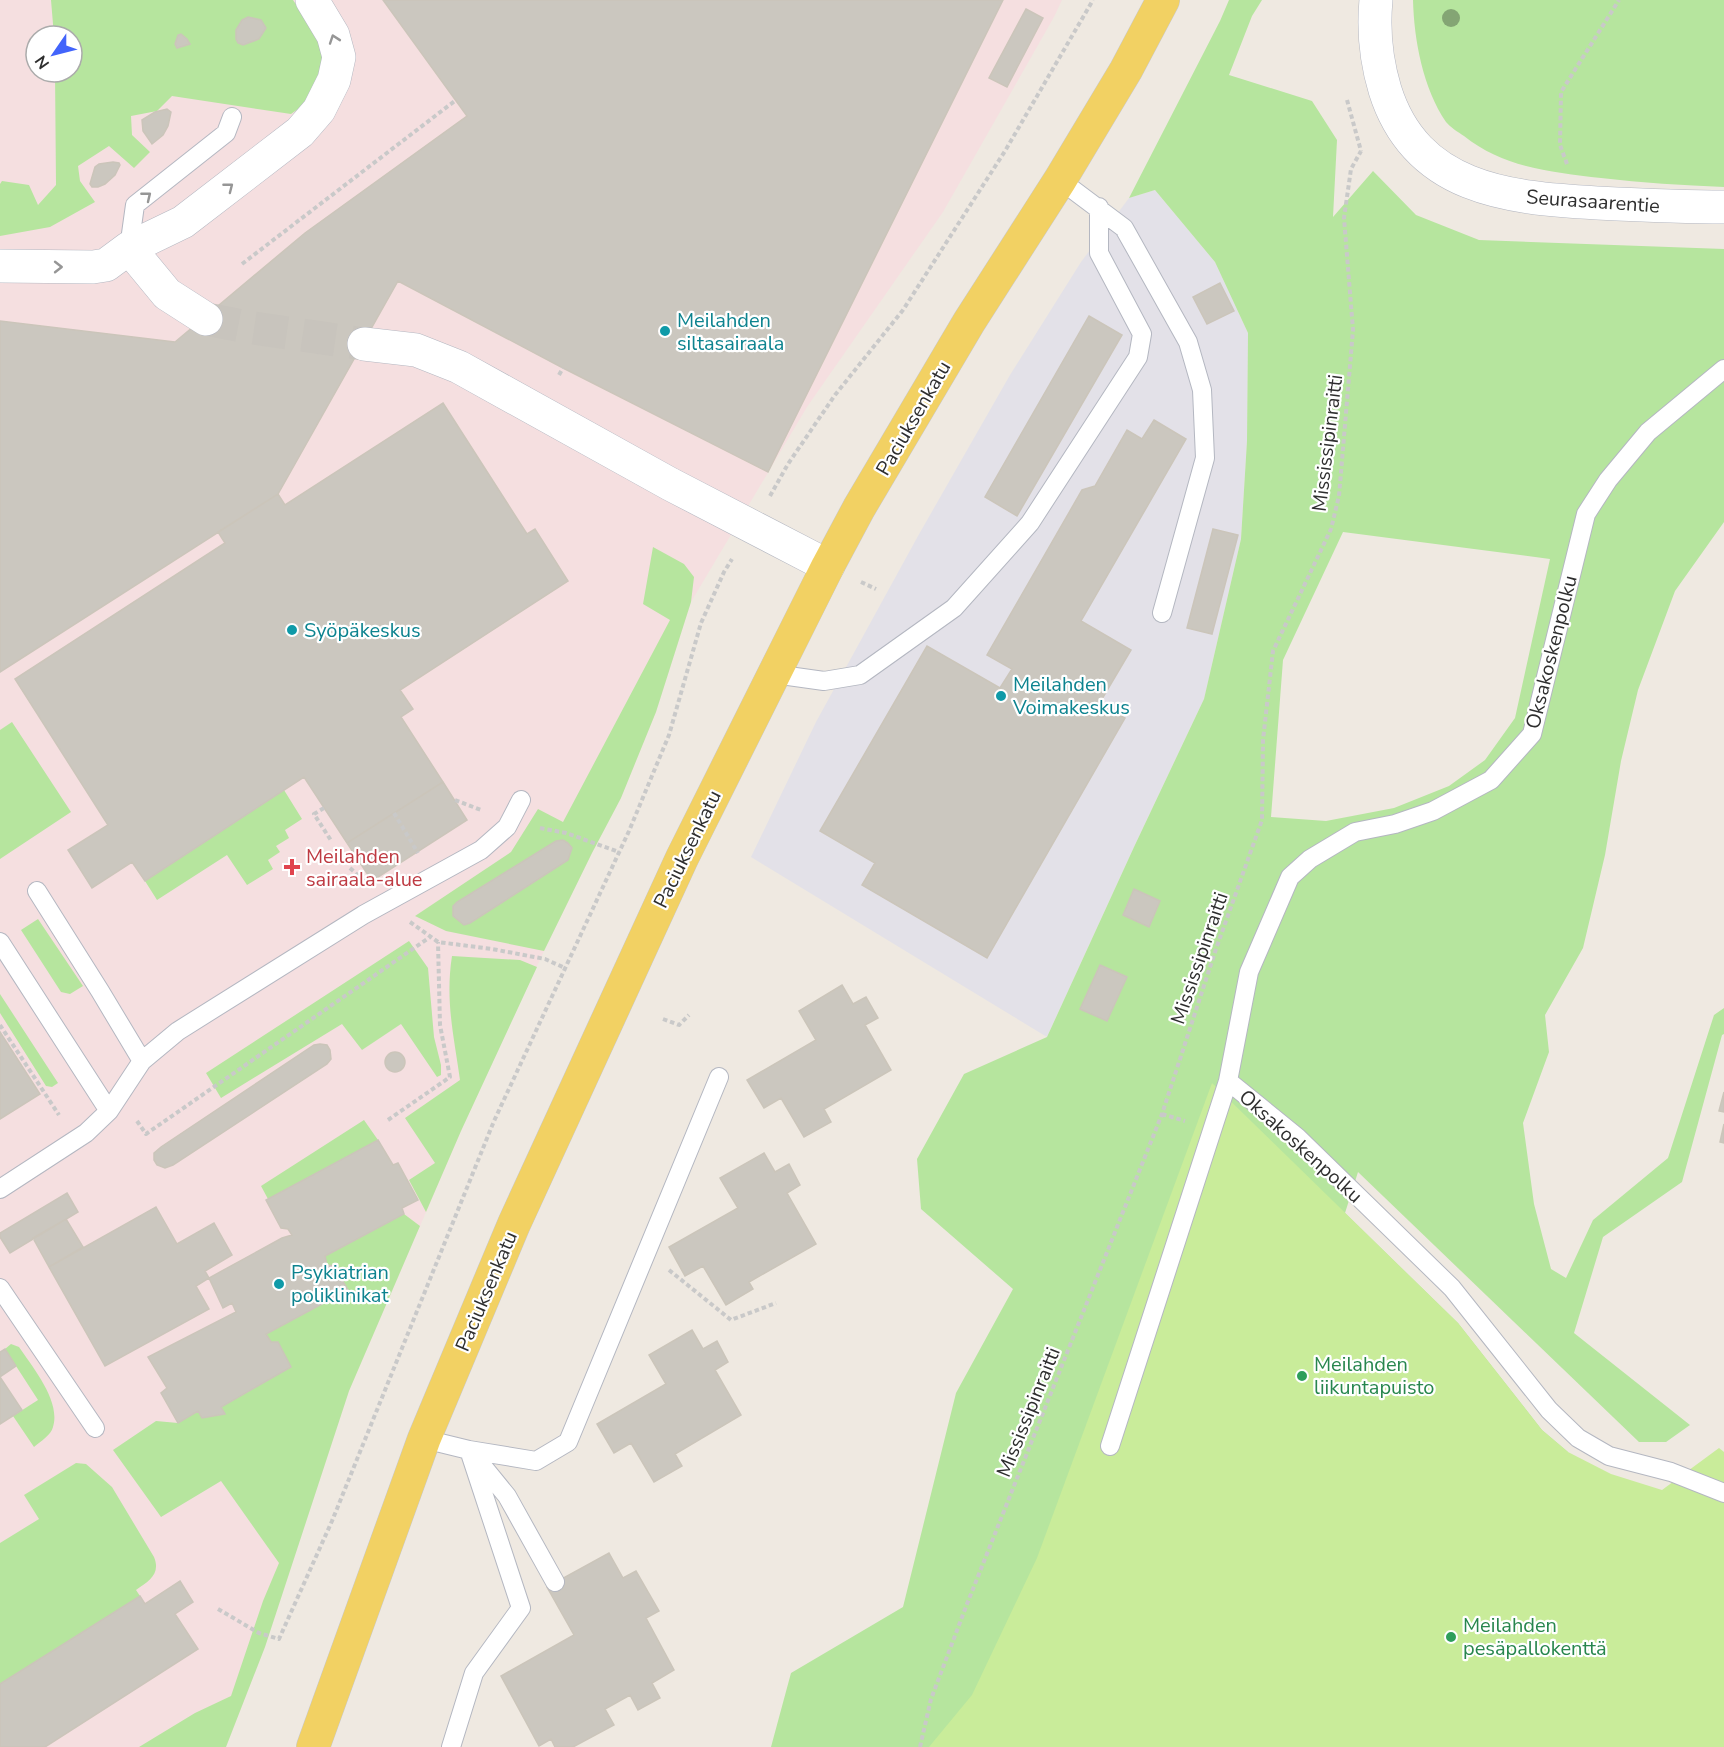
<svg xmlns="http://www.w3.org/2000/svg" width="1724" height="1747" font-family="'Nunito Sans',sans-serif">
  <rect width="100%" height="100%" fill="#efe9e1"/>
  <path fill="#e3e1e8" d="M1155,190L1215,262L1248,333L1247,441L1241,539L1204,699L1134,847L1047,1037L751,857L816,722L918,536L1010,375L1081,262L1129,198Z"/>
  <path fill="#f5dfe0" fill-rule="evenodd" d="M0,0H1062L1054,17L943,212L807,407L691,602L656,712L621,798L592,853L544,951L461,1131L349,1391L265,1647L226,1747H0ZM36,36H72V72H36Z"/>
  <path fill="#b6e59e" fill-rule="evenodd" d="M51,0H293L321,41L325,68L305,104L291,114L172,96L157,111L131,116L132,135L150,152L134,168L109,146L78,166L80,181L95,202L50,227L0,236V184L2,181L29,185L38,205L56,185L55,72H72V36H54Z
    M1229,0H1262L1252,16L1229,75L1312,101L1337,140L1333,217L1373,171L1416,215L1479,240L1724,249V522L1675,591L1638,690L1621,761L1605,855L1583,948L1545,1015L1549,1052L1523,1123L1534,1204L1551,1269L1566,1278L1593,1220L1668,1158L1714,1015L1724,1008V1034L1722,1035L1682,1182L1603,1237L1574,1333L1690,1425L1666,1442H1639L1358,1172L1345,1213L1458,1323L1542,1430L1568,1452L1020,1747H771L791,1673L903,1607L956,1393L1013,1289L921,1209L917,1159L964,1074L1047,1037L1134,847L1204,699L1241,539L1247,441L1248,333L1215,262L1155,190L1129,198L1220,21ZM1343,532L1550,559L1515,718L1485,760L1449,786L1394,808L1326,821L1271,817L1283,660Z
    M1413,0H1724V187C1683,185 1642,183 1601,178C1552,172 1504,168 1464,136C1458,132 1450,127 1446,122C1423,88 1414,40 1413,0Z
    M653,547L684,564L694,577L691,602L656,712L621,798L592,853L544,951L446,931L415,916L511,852L538,809L563,822L670,620L643,604Z
    M12,722L71,812L0,859V730Z
    M284,790L302,819L285,830L289,838L276,846L280,852L268,860L273,869L247,885L227,855L157,900L145,881Z
    M38,919L83,986L70,994L61,992L21,930Z
    M409,941L428,968L434,1037L441,1065V1075L437,1077L401,1024L362,1050L342,1024L221,1098L206,1073Z
    M452,956L520,960L537,967L461,1131L426,1212L409,1180L435,1163L405,1118L460,1080C454,1036 445,1001 452,956Z
    M0,994L58,1083L52,1087L46,1086L0,1013Z
    M364,1120L378,1140L268,1199L261,1186Z
    M404,1214L420,1226L349,1391L265,1647L226,1747H139L195,1713L231,1696L263,1601L279,1563L221,1481L161,1517L113,1450L156,1421L178,1423L198,1411L202,1418L225,1414L221,1407L278,1342H271L266,1334L348,1290L335,1266L327,1265L325,1256Z
    M11,1344L19,1347C33,1368 61,1401 53,1427C51,1435 41,1441 34,1447L13,1416L38,1400L5,1349Z
    M76,1463L86,1464L112,1487L154,1557C161,1574 149,1581 136,1590L140,1596L0,1684V1543L39,1519L24,1495Z"/>
  <path fill="#c9ec9a" d="M1212,1083L1458,1323L1542,1430L1568,1452L1611,1474L1662,1490L1719,1448L1724,1452V1747H929L972,1695L1037,1558Z"/>
  <path fill="#cbc7bf" stroke="#cbc5ba" stroke-width="1.5" d="M383,0H1003L768,472L563,368L398,281L278,494L0,672V321L175,342L305,233L467,116Z
    M1026,9L1043,18L1007,87L989,78Z
    M248,17L261,20L266,28L259,39L243,45L238,43L236,39V30L242,20Z
    M181,34L187,39L190,44L177,48L175,44L178,35Z
    M167,109L171,112L168,126L163,135L152,144L143,131L142,120L155,112Z
    M113,162L119,163L120,165L115,175L105,184L98,187H92L90,184L95,167L99,164Z
    M1220,283L1234,311L1207,324L1193,297Z
    M1089,316L1122,335L1017,516L985,497Z
    M443,403L527,534L535,529L568,581L400,690L413,709L401,717L443,782L347,843L304,777L145,881L132,862L92,888L68,850L108,825L15,679L225,543L218,532L278,494L285,505Z
    M1154,420L1186,439L1081,621L1131,650L1099,704L1125,718L987,958L862,885L875,863L820,831L927,646L1000,688L1012,669L987,655L1082,490L1095,486L1127,430L1142,439Z
    M1213,529L1238,535L1212,634L1187,628Z
    M443,782L467,820L372,881L347,843Z
    M563,840L568,843L572,848L568,860L470,923L464,925L453,916V906L457,902L556,841Z
    M1134,889L1160,901L1149,927L1123,915Z
    M1100,965L1127,977L1107,1021L1080,1009Z
    M842,985L853,1004L866,997L878,1018L865,1025L891,1070L824,1109L831,1122L804,1137L781,1098L764,1108L747,1080L816,1040L799,1011Z
    M0,1032L40,1094L0,1119Z
    M0,1032L40,1094L0,1119Z
    M320,1044L327,1045L330,1050L331,1059L327,1064L173,1165L165,1168L157,1165L154,1160V1153L161,1147L314,1045Z
    M385 1062a10 10 0 1 1 20 0a10 10 0 1 1-20 0Z
    M1724,1092V1112L1719,1111Z
    M1724,1124V1143L1720,1142Z
    M378,1140L393,1165L398,1163L418,1200L402,1208L404,1214L325,1256L327,1265L334,1266L348,1290L266,1334L271,1342H278L291,1367L221,1407L225,1414L202,1418L198,1411L178,1423L161,1393L167,1388L148,1357L236,1312L232,1303L223,1308L209,1278L282,1238L292,1235L288,1229L281,1228L266,1200Z
    M764,1153L775,1172L789,1164L800,1185L787,1193L816,1244L749,1282L753,1289L726,1305L703,1266L685,1276L669,1247L738,1208L720,1178Z
    M67,1193L78,1212L10,1253L0,1237V1233Z
    M156,1207L177,1244L214,1223L232,1255L205,1271L209,1278L196,1286L209,1309L105,1366L49,1267Z
    M66,1219L83,1247L49,1267L33,1238Z
    M692,1330L703,1349L717,1341L728,1362L715,1370L741,1415L675,1454L682,1466L654,1482L631,1443L614,1453L597,1424L666,1384L649,1355Z
    M5,1349L16,1366L0,1377L22,1410L0,1424V1352Z
    M609,1553L623,1578L636,1571L659,1611L646,1618L674,1670L652,1683L660,1698L638,1710L630,1695L605,1709L614,1725L573,1747H555L551,1739L539,1746L501,1676L574,1635L547,1587Z
    M180,1581L193,1602L175,1614L198,1649L45,1747H0V1684L140,1596L145,1604Z"/>
  <g fill="none" stroke-linecap="round" stroke-linejoin="round">
    <path stroke="#c8c4bd" stroke-width="33" stroke-dasharray="33 16" stroke-linecap="butt" d="M206,319L253,328L364,344"/>
    <defs>
      <path id="service" d="M1060,180L1124,228L1188,342L1202,390L1205,458L1162,613
        M129,248L135,205L226,133L232,117
        M774,674L824,681L860,675L954,608L1030,523L1138,357L1142,334L1099,253V207
        M37,891L100,991L142,1061
        M0,942L109,1111
        M1228,1081L1297,1137L1452,1288L1549,1410L1578,1438L1609,1456L1671,1472L1724,1493
        M0,1189L86,1133L109,1111L142,1061L178,1031L363,915L481,850L507,827L521,800
        M0,1288L95,1428
        M424,1439L469,1450L536,1461L568,1442L719,1077
        M1110,1446L1228,1081L1249,972L1290,877L1310,859L1355,832L1395,824L1433,811L1491,780L1532,734L1586,514L1608,480L1648,432L1724,369
        M476,1458L507,1496L555,1582
        M451,1747L474,1673L521,1608L469,1450"/>
      <path id="minor" d="M1376,0C1373,31 1376,60 1385,90C1416,189 1507,198 1597,203C1639,205 1681,207 1724,207
        M129,248L167,294L206,319
        M0,266L93,267L106,265L129,248L183,222L300,132L319,110L334,80L339,57L333,35L312,0
        M364,344L416,350L459,367L670,484L828,566"/>
      <path id="primary" d="M313,1747L424,1439L514,1224L682,858L828,566L859,508L969,322L1060,180L1126,70L1163,0"/>
    </defs>
    <use href="#service" stroke="#b4b7c1" stroke-width="20"/>
    <use href="#minor" stroke="#b4b7c1" stroke-width="34"/>
    <use href="#primary" stroke="#c9c9c9" stroke-width="34"/>
    <path stroke="#c9c9c9" stroke-width="4" stroke-dasharray="4.5 3" stroke-linecap="butt" d="M1347,100L1361,151
      M1567,164L1560,145L1561,92L1619,0
      M242,264L456,100
      M559,375L563,368
      M770,496L788,464L835,395L903,310L1005,151L1093,0
      M861,582L876,589
      M455,800L481,810
      M324,808L314,814L332,842
      M394,813L418,853
      M540,828L566,833L619,852
      M350,868L364,881
      M410,922L438,942L492,949L545,959L565,968
      M663,1019L679,1025L689,1015
      M0,1025L59,1115
      M1162,1114L1185,1121
      M388,1120L450,1077L440,1025L438,942
      M137,1121L146,1134L430,937
      M669,1270L731,1320L776,1303
      M218,1609L259,1633L279,1639L332,1521L494,1121L629,831L669,735L701,623L724,572L732,559
      M920,1747L931,1699L967,1604L1162,1114L1216,949L1262,820L1263,740L1273,651L1331,529L1339,496L1353,330L1344,218L1351,169L1361,151"/>
    <use href="#service" stroke="#fff" stroke-width="18"/>
    <use href="#minor" stroke="#fff" stroke-width="33"/>
    <use href="#primary" stroke="#f2d163" stroke-width="33"/>
  </g>
  <circle fill="#84a574" cx="1451" cy="18" r="9"/>
  <defs><path id="oneway-chevron" d="M-2-3.5L2.5 0L-2 3.5" fill="none" stroke-width="1.6" stroke-linecap="round" stroke-linejoin="round" transform="scale(1.5)"/></defs>
  <g stroke="#969696">
    <use href="#oneway-chevron" transform="translate(334 39) rotate(-109)"/>
    <use href="#oneway-chevron" transform="translate(229 187) rotate(-38)"/>
    <use href="#oneway-chevron" transform="translate(147 196) rotate(-39)"/>
    <use href="#oneway-chevron" transform="translate(58 267)"/>
  </g>
  <g fill="#0f9aa8" stroke="#fff" stroke-width="2">
    <circle cx="665" cy="331" r="6"/>
    <circle cx="292" cy="630" r="6"/>
    <circle cx="1001" cy="696" r="6"/>
    <circle cx="279" cy="1284" r="6"/>
  </g>
  <path fill="#e0444e" stroke="#fff" stroke-width="2" d="M289 858h6v6h6v6h-6v6h-6v-6h-6v-6h6z"/>
  <g fill="#2e9e5b" stroke="#fff" stroke-width="2">
    <circle cx="1302" cy="1376" r="6"/>
    <circle cx="1451" cy="1637" r="6"/>
  </g>
  <g text-anchor="middle" stroke-width="4.5" stroke-linejoin="round" paint-order="stroke">
    <g font-size="20" fill="#2e2e2e" stroke="#fff">
      <text transform="translate(1593 201) rotate(4)" y="7">Seurasaarentie</text>
      <text transform="translate(913 418) rotate(-60)" y="7">Paciuksenkatu</text>
      <text transform="translate(1327 443) rotate(-83)" y="7">Mississipinraitti</text>
      <text transform="translate(1551 652) rotate(-76)" y="7">Oksakoskenpolku</text>
      <text transform="translate(687 849) rotate(-64)" y="7">Paciuksenkatu</text>
      <text transform="translate(1199 958) rotate(-71)" y="7">Mississipinraitti</text>
      <text transform="translate(1301 1146) rotate(42)" y="7">Oksakoskenpolku</text>
      <text transform="translate(486 1291) rotate(-67)" y="7">Paciuksenkatu</text>
      <text transform="translate(1028 1412) rotate(-68)" y="7">Mississipinraitti</text>
    </g>
    <g font-size="20" fill="#0d838f" stroke="#fff" text-anchor="start">
      <text x="677" y="327">Meilahden<tspan x="677" dy="23">siltasairaala</tspan></text>
      <text x="304" y="637">Syöpäkeskus</text>
      <text x="1013" y="691">Meilahden<tspan x="1013" dy="23">Voimakeskus</tspan></text>
      <text x="291" y="1279">Psykiatrian<tspan x="291" dy="23">poliklinikat</tspan></text>
    </g>
    <g font-size="20" fill="#be3a42" stroke="#fff" text-anchor="start">
      <text x="306" y="863">Meilahden<tspan x="306" dy="23">sairaala-alue</tspan></text>
    </g>
    <g font-size="20" fill="#27864d" stroke="#fff" text-anchor="start">
      <text x="1314" y="1371">Meilahden<tspan x="1314" dy="23">liikuntapuisto</tspan></text>
      <text x="1463" y="1632">Meilahden<tspan x="1463" dy="23">pesäpallokenttä</tspan></text>
    </g>
  </g>
  <g transform="translate(54 54) rotate(235)"><circle r="28" fill="#ffffff" stroke="#ababab" stroke-width="1.5"/>
  <path d="M0-4.5L10 22L0 15L-10 22Z" fill="#4264fb"/>
  <text y="-9" font-size="16" font-weight="bold" text-anchor="middle" fill="#2e2e2e">N</text>
  </g>
</svg>
